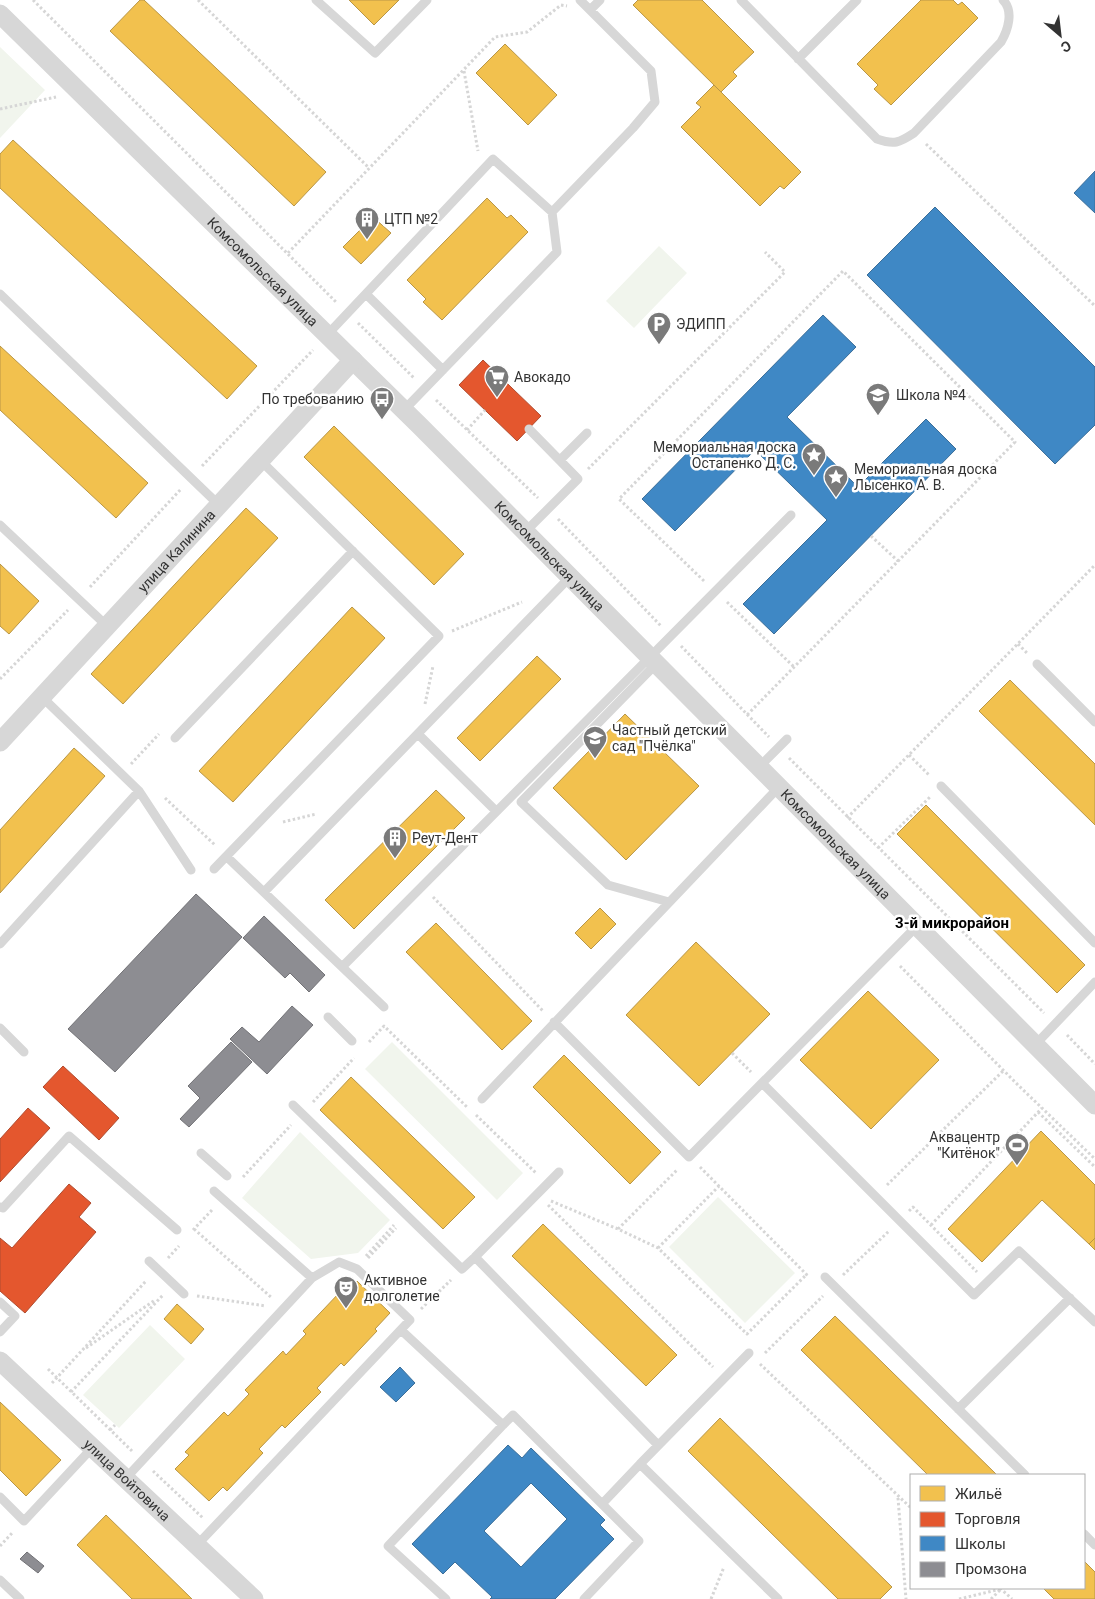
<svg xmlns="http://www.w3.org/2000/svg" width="1095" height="1599" font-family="Roboto,sans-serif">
  <rect width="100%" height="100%" fill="#fff"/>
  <path fill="#f1f5ed" d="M0,47L45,90L0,138Z
    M659,246L687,273L634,328L606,301Z
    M392,1042L523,1173L497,1200L365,1069Z
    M300,1132L390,1220L358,1253L311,1259L242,1198Z
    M718,1197L795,1273L745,1323L669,1247Z
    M150,1325L185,1359L119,1428L83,1395Z"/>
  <path fill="#f2c14e" stroke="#b99646" d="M140,0H144L326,172L294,206L110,31Z
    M349,0H399L374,25Z
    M638,0H702L754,52L733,72L737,76L721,92L633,5Z
    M921,0H953L958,5L962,2L978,18L891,105L874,89L878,85L857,64Z
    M505,44L557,95L528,125L476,73Z
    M714,85L801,172L784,189L780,186L760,206L681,127L701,107L696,103Z
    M13,140L257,366L227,399L0,188V154Z
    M487,198L507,218L511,215L528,232L442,320L423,302L426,299L407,280Z
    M373,217L391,233L361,264L343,247Z
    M0,346L148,483L116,518L0,410Z
    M334,426L464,554L434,585L304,457Z
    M246,508L278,538L123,704L91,674Z
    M0,564L39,601L9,634L0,626Z
    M352,607L385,638L233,802L199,771Z
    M537,656L561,679L480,761L457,738Z
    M1010,680L1095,764V825L979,711Z
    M625,714L699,786L626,860L553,788Z
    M74,748L105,776L0,893V830Z
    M436,790L465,818L354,929L325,900Z
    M926,805L1085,965L1057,993L897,834Z
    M600,908L616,924L591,949L575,933Z
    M436,923L532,1021L502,1050L406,952Z
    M696,942L770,1014L699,1086L626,1015Z
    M868,991L939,1060L871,1129L800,1060Z
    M564,1055L661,1152L630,1184L533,1087Z
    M351,1077L475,1197L443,1229L320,1110Z
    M1041,1131L1095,1185V1238L1089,1244L1042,1200L982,1262L948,1229Z
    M543,1224L677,1355L646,1386L512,1256Z
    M1095,1238V1250L1089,1244Z
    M357,1281L390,1313L375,1329L377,1331L344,1366L341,1363L317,1388L321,1392L285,1428L282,1425L259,1449L263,1453L227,1491L223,1487L209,1501L175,1469L189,1455L185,1452L224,1412L228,1416L249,1394L245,1390L283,1351L286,1355L306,1334L303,1331L340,1292L343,1295Z
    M177,1304L204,1329L191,1344L164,1319Z
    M835,1316L997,1475H928L801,1350Z
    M0,1402L61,1460L26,1496L0,1470Z
    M720,1418L892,1587L880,1599H838L688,1451Z
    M106,1515L192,1599H132L77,1545Z
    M1084,1561L1095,1572V1599H1054L1043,1588H1084Z"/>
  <path fill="#e4572e" stroke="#af4c30" d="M483,360L541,416L517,441L459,385Z
    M63,1066L119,1118L99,1140L43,1087Z
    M28,1108L50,1128L0,1182V1139Z
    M69,1184L91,1203L79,1217L96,1232L25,1313L0,1291V1238L12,1248Z"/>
  <path fill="#3f88c5" stroke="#3b6e99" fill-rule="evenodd" d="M1095,171V213L1074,193Z
    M935,207L1095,367V425L1055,464L867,275Z
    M823,315L856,347L787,417L858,487L926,419L956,449L774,634L743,604L827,520L755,450L675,531L642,499Z
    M400,1367L415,1383L396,1402L380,1387Z
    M508,1445L522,1458L531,1448L605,1520L600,1525L614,1539L555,1599H490L492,1597L455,1562L443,1574L412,1544ZM531,1483L567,1519L521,1567L484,1531Z"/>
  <path fill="#8d8d92" stroke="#727276" d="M196,894L242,937L115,1072L68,1029Z
    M264,916L325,975L309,992L290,973L285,978L243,938Z
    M292,1006L313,1025L267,1074L230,1039L242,1027L259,1042Z
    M231,1042L252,1062L189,1127L180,1119L200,1098L188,1086Z
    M27,1552L44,1566L38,1573L20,1559Z"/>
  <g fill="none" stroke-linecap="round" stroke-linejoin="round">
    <path stroke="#d6d6d6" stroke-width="3" stroke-dasharray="2.5 2.5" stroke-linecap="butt" d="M33,0L337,303
      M198,0L369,168
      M464,71L478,151
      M0,109L56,97
      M926,144L1095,306
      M288,253L495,37L527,32L561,5L567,6
      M358,323L414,378
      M436,400L538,498
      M467,430L485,410
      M202,466L313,350
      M588,469L785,272L765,252
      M558,519L661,626
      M871,536L898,561
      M704,581L619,499L843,271L1015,442L747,715
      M90,587L181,489
      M727,602L794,667
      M452,631L522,602
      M1018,644L1028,654
      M681,646L769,737
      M0,679L68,610
      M425,704L433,666
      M909,755L930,776
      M789,758L1044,1013
      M131,764L159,734
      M165,798L215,845
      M847,818L1095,565
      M283,822L316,814
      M878,848L931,796
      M433,897L543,1011
      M900,966L1018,1085L1095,1159
      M1067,1035L1095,1064
      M369,1042L384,1026L467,1107
      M732,1053L751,1072
      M313,1102L354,1058
      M1038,1112L1095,1167
      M476,1115L536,1173
      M700,1167L808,1276
      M243,1177L291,1125
      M887,1185L1004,1070
      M551,1201L618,1229L658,1248L747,1334L807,1274
      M548,1205L713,1367
      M909,1211L913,1207L977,1272
      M931,1225L1042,1108
      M194,1229L272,1298
      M618,1229L678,1169
      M193,1230L213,1209
      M658,1248L719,1186
      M366,1256L394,1225
      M168,1258L179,1246
      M368,1258L396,1228
      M843,1275L889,1231
      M197,1296L266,1306
      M421,1309L451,1280
      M86,1348L155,1300
      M765,1353L823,1296
      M760,1364L911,1508
      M48,1369L132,1451
      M52,1383L146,1281
      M71,1392L163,1295
      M110,1430L115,1425
      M153,1471L203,1518
      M898,1498L906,1599
      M0,1546L13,1532
      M1000,1588L1012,1599
      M711,1599L724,1567
      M959,1599L1001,1589
      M991,1599L1000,1590"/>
    <path stroke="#d7d7d7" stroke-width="9" d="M316,0L375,53L427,0
      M580,0L590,10
      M741,0L877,139C894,145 899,143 914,133L1001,42C1008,30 1014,11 1003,0
      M798,59L857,0
      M552,212L633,128L655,102L651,71L590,10L600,0
      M0,294L219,505
      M366,294L443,370
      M327,335L493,159L552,212L557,252L404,410
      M560,460L587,433
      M0,525L107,626
      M525,532L578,479L529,429
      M656,664L521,802L608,885L669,902
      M1037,664L1095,722
      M42,697L139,791L191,870
      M418,734L496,811
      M175,738L353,551
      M759,767L787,739
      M941,786L1095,943
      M227,857L384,1007
      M214,869L439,636L260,460
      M264,892L570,577
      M0,944L139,791
      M343,966L791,515
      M328,1017L352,1041
      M554,1022L689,1157L917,926
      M0,1028L24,1052
      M1035,1045L1095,982
      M762,1083L974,1295L1019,1251L1095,1322
      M482,1099L779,787
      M293,1105L462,1269L475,1257
      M201,1153L227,1176
      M559,1172L475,1257L658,1445
      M0,1207L3,1208L69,1136L177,1230
      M149,1261L184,1294
      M825,1277L1025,1475
      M0,1302L15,1316L0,1332
      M401,1330L503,1425L388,1546L446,1599
      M749,1353L640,1464L778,1599
      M958,1409L1070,1298
      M503,1425L513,1415L602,1504L640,1464
      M126,1478L312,1278L214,1191
      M0,1497L24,1521L93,1447
      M1084,1534L1095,1545
      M197,1545L410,1320L357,1269L339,1262L312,1278
      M0,1580L20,1599
      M584,1599L639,1541L602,1504"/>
    <g stroke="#d7d7d7" stroke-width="19">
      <path id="s1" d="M0,14L420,426L1095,1105"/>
      <path id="s2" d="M0,742L353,360"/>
      <path id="s3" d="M0,1361L254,1599"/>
    </g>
  </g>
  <defs>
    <symbol id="building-pin" viewBox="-11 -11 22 30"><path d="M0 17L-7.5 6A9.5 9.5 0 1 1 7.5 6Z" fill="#7a7a7a" stroke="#fff"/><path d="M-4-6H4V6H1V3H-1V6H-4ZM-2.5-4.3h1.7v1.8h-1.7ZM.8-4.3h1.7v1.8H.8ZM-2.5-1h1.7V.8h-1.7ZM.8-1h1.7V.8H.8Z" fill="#fff"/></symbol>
    <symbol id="parking-pin" viewBox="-11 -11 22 30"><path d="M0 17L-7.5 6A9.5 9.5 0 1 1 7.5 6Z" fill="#7a7a7a" stroke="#fff"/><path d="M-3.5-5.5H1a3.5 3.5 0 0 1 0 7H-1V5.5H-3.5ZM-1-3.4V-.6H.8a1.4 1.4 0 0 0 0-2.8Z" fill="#fff"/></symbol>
    <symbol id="supermarket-pin" viewBox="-11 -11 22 30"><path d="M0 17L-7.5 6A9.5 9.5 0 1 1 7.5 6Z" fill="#7a7a7a" stroke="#fff"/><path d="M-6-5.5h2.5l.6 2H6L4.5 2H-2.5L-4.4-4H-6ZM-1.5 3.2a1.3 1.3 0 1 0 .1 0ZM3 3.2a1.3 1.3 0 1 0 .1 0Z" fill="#fff"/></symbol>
    <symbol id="school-pin" viewBox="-11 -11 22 30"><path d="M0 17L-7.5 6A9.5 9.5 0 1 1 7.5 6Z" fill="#7a7a7a" stroke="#fff"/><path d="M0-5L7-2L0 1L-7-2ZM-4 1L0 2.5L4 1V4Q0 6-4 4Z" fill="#fff"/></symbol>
    <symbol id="bus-pin" viewBox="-11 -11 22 30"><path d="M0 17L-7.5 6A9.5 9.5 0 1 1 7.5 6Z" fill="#7a7a7a" stroke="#fff"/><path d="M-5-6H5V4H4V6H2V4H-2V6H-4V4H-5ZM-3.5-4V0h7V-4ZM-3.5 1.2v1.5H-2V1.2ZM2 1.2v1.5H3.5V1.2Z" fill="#fff"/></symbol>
    <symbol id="sight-pin" viewBox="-11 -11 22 30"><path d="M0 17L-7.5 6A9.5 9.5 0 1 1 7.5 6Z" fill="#7a7a7a" stroke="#fff"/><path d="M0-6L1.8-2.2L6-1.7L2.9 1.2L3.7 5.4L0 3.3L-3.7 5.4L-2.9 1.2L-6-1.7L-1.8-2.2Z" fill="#fff"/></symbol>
    <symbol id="stadium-pin" viewBox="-11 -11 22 30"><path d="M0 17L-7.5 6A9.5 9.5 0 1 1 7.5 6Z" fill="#7a7a7a" stroke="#fff"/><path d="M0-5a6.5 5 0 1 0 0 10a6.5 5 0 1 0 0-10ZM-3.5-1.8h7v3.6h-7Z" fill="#fff"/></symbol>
    <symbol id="theatre-pin" viewBox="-11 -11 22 30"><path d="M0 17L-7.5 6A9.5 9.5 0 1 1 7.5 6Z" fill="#7a7a7a" stroke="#fff"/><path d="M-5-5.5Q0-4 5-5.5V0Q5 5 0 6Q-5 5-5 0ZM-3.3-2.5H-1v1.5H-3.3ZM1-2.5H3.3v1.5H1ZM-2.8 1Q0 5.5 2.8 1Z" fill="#fff"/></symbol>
  </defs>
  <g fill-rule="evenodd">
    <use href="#building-pin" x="353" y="205" width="28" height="38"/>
    <use href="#parking-pin" x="645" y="310" width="28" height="38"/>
    <use href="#supermarket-pin" x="483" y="363" width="28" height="38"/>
    <use href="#school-pin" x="864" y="381" width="28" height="38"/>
    <use href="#bus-pin" x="368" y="385" width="28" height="38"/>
    <use href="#sight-pin" x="800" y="441" width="28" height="38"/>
    <use href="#sight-pin" x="822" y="463" width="28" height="38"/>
    <use href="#school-pin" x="581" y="724" width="28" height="38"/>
    <use href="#building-pin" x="381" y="824" width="28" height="38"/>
    <use href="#stadium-pin" x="1003" y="1131" width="28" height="38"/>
    <use href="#theatre-pin" x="332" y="1274" width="28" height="38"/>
  </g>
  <g text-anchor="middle" stroke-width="5" stroke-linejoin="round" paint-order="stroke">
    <g font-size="14" fill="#333" stroke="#fff" text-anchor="start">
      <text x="384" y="224">ЦТП №2</text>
      <text x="676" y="329">ЭДИПП</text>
      <text x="514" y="382">Авокадо</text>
      <text x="896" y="400">Школа №4</text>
      <text x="364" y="404" text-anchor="end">По требованию</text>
      <text x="796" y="452" text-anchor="end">Мемориальная доска<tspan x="796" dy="16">Остапенко Д. С.</tspan></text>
      <text x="854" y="474">Мемориальная доска<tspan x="854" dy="16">Лысенко А. В.</tspan></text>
      <text x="612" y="735">Частный детский<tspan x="612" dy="16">сад "Пчёлка"</tspan></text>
      <text x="412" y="843">Реут-Дент</text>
      <text x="1000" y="1142" text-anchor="end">Аквацентр<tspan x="1000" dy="16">"Китёнок"</tspan></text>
      <text x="364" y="1285">Активное<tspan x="364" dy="16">долголетие</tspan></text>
    </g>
    <g font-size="14" fill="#333" stroke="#fff">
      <text dy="5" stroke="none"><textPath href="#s1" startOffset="368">Комсомольская улица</textPath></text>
      <text dy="5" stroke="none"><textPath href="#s2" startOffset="260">улица Калинина</textPath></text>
      <text dy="5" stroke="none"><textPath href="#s1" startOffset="772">Комсомольская улица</textPath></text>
      <text dy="5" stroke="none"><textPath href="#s1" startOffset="1178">Комсомольская улица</textPath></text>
      <text dy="5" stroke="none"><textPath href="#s3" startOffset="174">улица Войтовича</textPath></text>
    </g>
    <g font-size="15" font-weight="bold" fill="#000" stroke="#fff">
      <text x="952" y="928">3-й микрорайон</text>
    </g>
  </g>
  <rect x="910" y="1474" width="175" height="115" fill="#ffffff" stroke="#adadad"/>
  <rect x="920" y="1486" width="25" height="15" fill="#f2c14e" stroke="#adadad"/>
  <text x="955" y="1499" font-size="15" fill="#333333">Жильё</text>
  <rect x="920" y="1512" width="25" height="15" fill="#e4572e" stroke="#adadad"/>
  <text x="955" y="1524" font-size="15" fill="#333333">Торговля</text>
  <rect x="920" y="1536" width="25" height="15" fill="#3f88c5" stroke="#adadad"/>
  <text x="955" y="1549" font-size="15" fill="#333333">Школы</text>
  <rect x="920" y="1562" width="25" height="15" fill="#8d8d92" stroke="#adadad"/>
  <text x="955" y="1574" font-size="15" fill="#333333">Промзона</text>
  <g transform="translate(1060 35) rotate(152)" stroke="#ffffff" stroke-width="4" paint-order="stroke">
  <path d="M0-4L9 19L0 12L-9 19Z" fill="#333333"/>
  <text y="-8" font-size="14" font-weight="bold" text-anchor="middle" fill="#333333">С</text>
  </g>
</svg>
